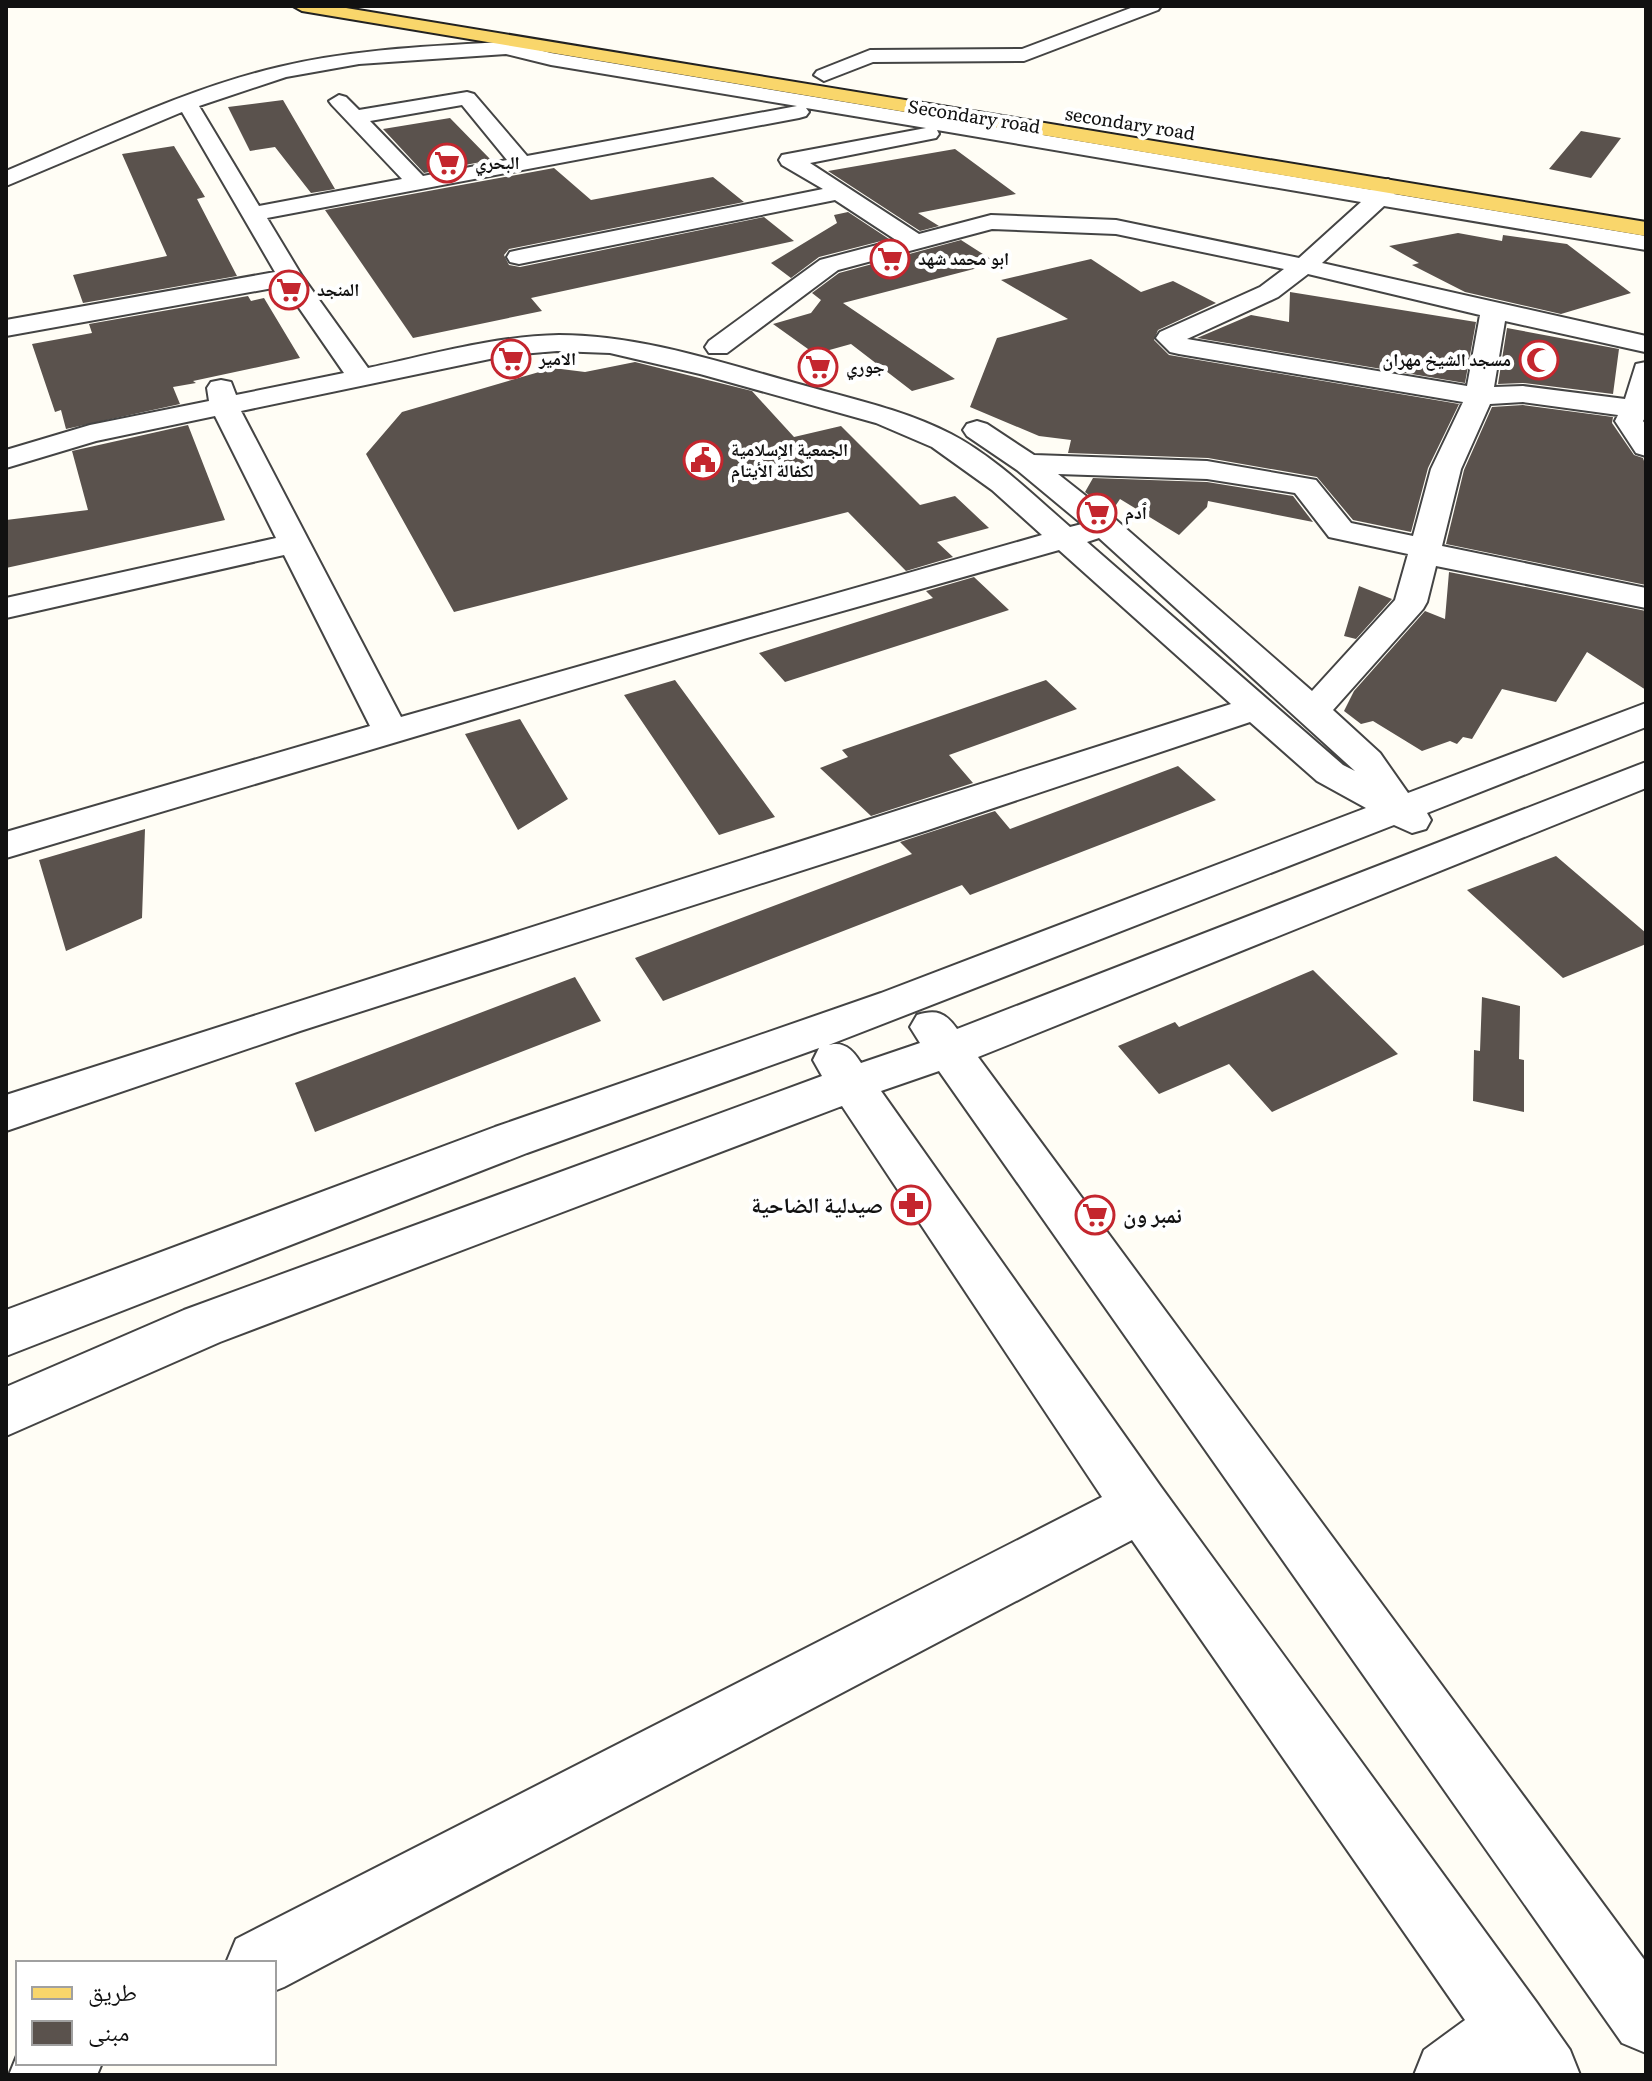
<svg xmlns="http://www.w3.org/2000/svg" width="1652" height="2081" font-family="Literata,'Noto Naskh Arabic',serif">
  <rect width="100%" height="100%" fill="#fffdf5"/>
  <path fill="#5a524d" d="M283,100L335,189L311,193L275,147L250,151L228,107Z
    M450,118L491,160L424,173L383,129Z
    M1581,131L1621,138L1591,178L1549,169Z
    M174,146L205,197L197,199L237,276L83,303L73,275L167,256L122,154Z
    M955,149L1016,194L918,213L939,226L920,231L828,171Z
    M554,168L591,200L713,177L744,202L509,249L504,255L509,265L520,267L764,217L794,241L531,298L542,311L413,338L325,210Z
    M848,212L889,239L819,257L791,278L771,263L837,223L834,215Z
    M1458,233L1502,241L1503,235L1567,244L1631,293L1561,314L1465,292L1412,265L1419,263L1389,246Z
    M961,240L997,263L843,303L955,379L912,391L851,344L815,354L773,324L811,313L821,300L812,293L839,273Z
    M1091,259L1141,292L1173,281L1216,303L1158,330L1154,340L1169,355L1459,404L1428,468L1411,532L1353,520L1317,477L1208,458L1068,453L1071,440L1039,436L970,407L997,338L1068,319L1001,280Z
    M1290,292L1476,322L1465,383L1197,338L1251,315L1289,322Z
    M248,296L251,301L264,298L300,358L193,381L196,383L173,387L180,404L66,429L61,410L55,412L32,344L92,333L89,324Z
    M1507,328L1619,349L1613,394L1523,383L1498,384Z
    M635,362L752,391L794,437L841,426L920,505L955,496L989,528L937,542L953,557L906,571L848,512L454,612L366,454L402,412L553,368L585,372Z
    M1523,405L1613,417L1612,423L1634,455L1643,458L1646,467V585L1446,544L1464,470L1492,407Z
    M188,425L225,520L6,568V520L88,510L72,451Z
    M1093,478L1207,482L1293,496L1313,522L1208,501L1207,507L1179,535L1120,499L1114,508L1103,506L1085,492Z
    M1449,572L1646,611V690L1587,652L1556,702L1502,689L1472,739L1463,737L1457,744L1450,741L1422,751L1373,721L1361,724L1344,711L1354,691L1425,611L1445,619Z
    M974,577L1009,610L785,682L759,653L933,598L926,591Z
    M1359,586L1392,599L1356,639L1344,636Z
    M675,680L748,780L775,817L719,835L624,695Z
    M1046,680L1077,709L949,755L973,783L871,816L820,768L848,757L842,750Z
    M520,719L568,799L518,830L465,734Z
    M1178,766L1216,800L970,895L962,885L663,1001L635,958L912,854L900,842L995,811L1010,829Z
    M145,829L142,918L66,951L39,860Z
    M1556,856L1646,933V944L1563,978L1467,890Z
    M1313,970L1398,1054L1272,1112L1229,1064L1159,1094L1118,1046L1175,1022L1179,1027Z
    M575,977L601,1021L315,1132L295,1083Z
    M1482,997L1520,1006L1519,1059L1524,1060V1112L1473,1101L1474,1050L1480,1051Z"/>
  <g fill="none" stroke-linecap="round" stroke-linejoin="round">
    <defs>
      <path id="minor" d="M1136,6H1161L1158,10L1024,61L873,62L824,81L814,75L817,71L870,50L1022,49Z
        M534,40L543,46L539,50L551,53L1373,190L1380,181L1388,179L1399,186L1394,194L1646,236V250L1384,206L1322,263L1646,336L1645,352L1505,321L1494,387L1523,386L1625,399L1636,364L1646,362V416L1643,421L1646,425V456L1636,453L1615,421L1618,415L1523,402L1490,404L1461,469L1442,546L1646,588V608L1436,566L1427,602L1423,609L1333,710L1380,753L1408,793L1646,703V727L1427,813L1431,820L1426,829L1412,833L1394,825L826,1046C843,1040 852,1049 861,1063L920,1043L910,1027L917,1015C936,1009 945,1012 957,1029L1646,762V788L978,1057L1646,1962V2053L1622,2043L939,1071L881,1091L1161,1487L1537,2003L1570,2050L1580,2075H1414L1424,2050L1465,2020L1132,1540L284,1987L274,1991V1963H226L236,1939L1102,1497L842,1106L220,1342L6,1436V1387L184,1310L822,1076L813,1060L819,1048L527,1153L6,1356V1310L495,1127L881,993L1366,808L1317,781L1250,722L928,830L300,1031L6,1131V1095L1231,704L1059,550L747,638L6,858V832L370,726L284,555L6,618V598L276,538L215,416L96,441L6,468V450L90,425L209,401L207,388L211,382L221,380L231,382L236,395L344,373L284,286L6,336V320L275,272L182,112L6,186V171C95,134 185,89 279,67C362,47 449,46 534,40ZM506,54L551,65L797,106L527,156L474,94L467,92L359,110L346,97L339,95L329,101L332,105L402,179L259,206L199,106L286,77L359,64ZM462,105L507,160L423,176L370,121ZM806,108L926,128L782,155L779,160L782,165L823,189L519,250L510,252L507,257L510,262L519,264L835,200L896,240L820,260L709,341L705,347L709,353H727L838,270L992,229L1116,234L1284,269L1260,287L1160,332L1156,338L1170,352L1179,354L1463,402L1431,469L1413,536L1351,523L1316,480L1207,461L1034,455L987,424L977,421L967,424L963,430L967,436L1017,470L1082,524L1070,527C1033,495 995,457 951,434C902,409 848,398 795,383C719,362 639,335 559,335C495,336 430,355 368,368L302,276L267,218L799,118L806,116L809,112ZM937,130L1361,202L1299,258L1116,220L991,215L919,234L810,163L936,138L939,134ZM1308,274L1480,315L1467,386L1187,339L1278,297ZM557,351L610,353L700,374L876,423L932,447L992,490L1042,535L401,717L241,411L509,355ZM1058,474L1207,479L1295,493L1329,537L1408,554L1395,600L1312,691L1115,519ZM1099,538L1355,771L1343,765L1087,542Z
        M18,2053V2063H102L97,2075H9Z"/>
      <path id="major" d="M293,6H334L1646,222V236L302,11Z"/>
    </defs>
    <use href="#minor" stroke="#444" stroke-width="4"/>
    <use href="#major" stroke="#222" stroke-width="4"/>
    <use href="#minor" fill="#fff" fill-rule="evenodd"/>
    <use href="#major" fill="#f9d66b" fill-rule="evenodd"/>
  </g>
  <defs>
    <symbol id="supermarket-ring" viewBox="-11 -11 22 22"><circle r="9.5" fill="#fff" stroke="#c4262e" stroke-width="1.5"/><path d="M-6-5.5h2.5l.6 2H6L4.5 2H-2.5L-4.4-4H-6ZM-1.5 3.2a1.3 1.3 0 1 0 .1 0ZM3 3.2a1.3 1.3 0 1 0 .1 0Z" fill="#c4262e"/></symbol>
    <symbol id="mosque-ring" viewBox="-11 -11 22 22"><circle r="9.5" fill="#fff" stroke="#c4262e" stroke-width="1.5"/><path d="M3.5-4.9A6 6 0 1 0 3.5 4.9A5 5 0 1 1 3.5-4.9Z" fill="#c4262e"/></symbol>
    <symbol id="civic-ring" viewBox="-11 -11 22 22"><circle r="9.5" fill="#fff" stroke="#c4262e" stroke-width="1.5"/><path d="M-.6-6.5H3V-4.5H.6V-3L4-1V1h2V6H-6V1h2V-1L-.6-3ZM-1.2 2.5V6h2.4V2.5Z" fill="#c4262e"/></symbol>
    <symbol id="pharmacy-ring" viewBox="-11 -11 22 22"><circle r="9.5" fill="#fff" stroke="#c4262e" stroke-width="1.5"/><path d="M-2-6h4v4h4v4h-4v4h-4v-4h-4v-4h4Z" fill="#c4262e"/></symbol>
  </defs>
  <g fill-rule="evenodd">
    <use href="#supermarket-ring" x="425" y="141" width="44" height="44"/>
    <use href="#supermarket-ring" x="868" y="237" width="44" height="44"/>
    <use href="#supermarket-ring" x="267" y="268" width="44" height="44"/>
    <use href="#supermarket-ring" x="489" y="337" width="44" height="44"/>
    <use href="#mosque-ring" x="1517" y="338" width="44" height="44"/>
    <use href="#supermarket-ring" x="796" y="345" width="44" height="44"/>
    <use href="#civic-ring" x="681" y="438" width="44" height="44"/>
    <use href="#supermarket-ring" x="1075" y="491" width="44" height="44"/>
    <use href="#pharmacy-ring" x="889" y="1183" width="44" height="44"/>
    <use href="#supermarket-ring" x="1073" y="1193" width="44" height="44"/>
  </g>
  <g text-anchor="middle" stroke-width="8" stroke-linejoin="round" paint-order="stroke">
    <g font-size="18" fill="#111" stroke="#fff">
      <text transform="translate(974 117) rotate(9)" y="6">Secondary road</text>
      <text transform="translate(1130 124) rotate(9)" y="6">secondary road</text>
    </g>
    <g font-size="18" font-weight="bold" fill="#111" stroke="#fff" text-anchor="start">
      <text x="475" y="169">البحري</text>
      <text x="918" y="265">ابو محمد شهد</text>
      <text x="317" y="296">المنجد</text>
      <text x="539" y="365">الامير</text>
      <text x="1511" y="366" text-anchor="end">مسجد الشيخ مهران</text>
      <text x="846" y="373">جوري</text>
      <text x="731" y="456">الجمعية الإسلامية<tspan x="731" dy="21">لكفالة الأيتام</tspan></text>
      <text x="1125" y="519">ٱدم</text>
    </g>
    <g font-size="22" font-weight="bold" fill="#111" stroke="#fff" text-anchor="end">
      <text x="883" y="1213">صيدلية الضاحية</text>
      <text x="1123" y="1223" text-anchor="start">نمبر ون</text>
    </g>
  </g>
  <rect width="1652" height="2081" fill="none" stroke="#111111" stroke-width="16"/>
  <rect x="16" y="1961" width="260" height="104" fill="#ffffff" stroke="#a0a0a0" stroke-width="2"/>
  <rect x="32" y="1987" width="40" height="12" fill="#f9d66b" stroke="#a0a0a0" stroke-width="2"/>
  <text x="88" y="2001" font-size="24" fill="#111111">طريق</text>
  <rect x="32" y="2021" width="40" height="24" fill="#5a524d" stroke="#a0a0a0" stroke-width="2"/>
  <text x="88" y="2041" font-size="24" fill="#111111">مبنى</text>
</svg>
